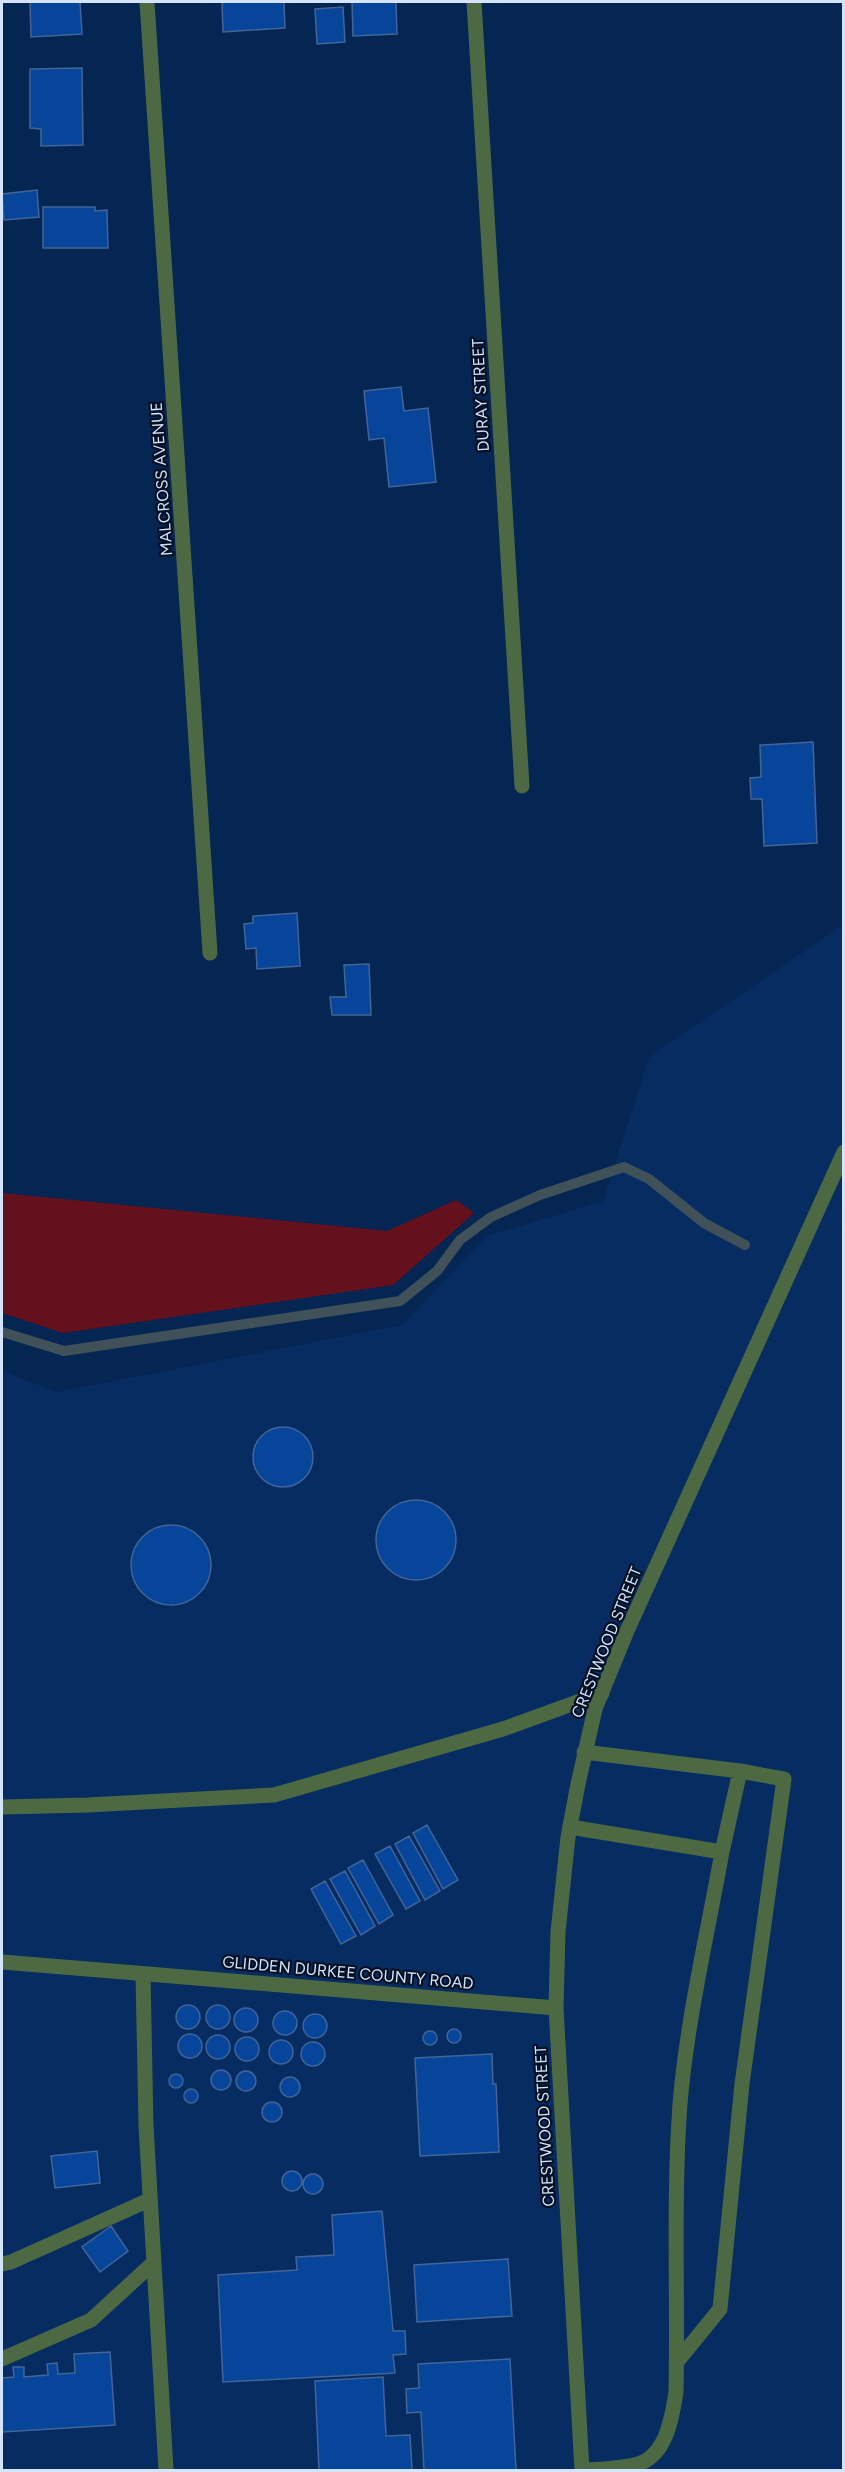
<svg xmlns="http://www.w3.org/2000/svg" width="845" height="2472" font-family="Figtree,sans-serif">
  <rect width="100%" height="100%" fill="#052553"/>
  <path fill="#072c61" d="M843,925V2470H2V1371L57,1392L402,1325L487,1236L603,1201L649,1057Z"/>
  <path fill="#64111d" d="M2,1193L387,1231L456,1200L474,1213L393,1285L63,1333L2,1313Z"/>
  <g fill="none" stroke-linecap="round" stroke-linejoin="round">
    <path stroke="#405159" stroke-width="10" d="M2,1332L64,1351L400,1301L437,1271L460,1240L491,1217L540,1195L624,1167L649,1179L704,1223L745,1245"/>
  </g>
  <path fill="#064599" stroke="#426498" stroke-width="1.5" d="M30,2H80L82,34L31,37Z
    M227,2H284L285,28L223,32L222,3Z
    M352,2H396L397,34L353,36Z
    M343,7L345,42L317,44L315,9Z
    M82,68L83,145L41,146V129L30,128V69Z
    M37,190L39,217L4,220L2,194Z
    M43,207H95V211L107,210L108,248H43Z
    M401,387L404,411L428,408L436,482L389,487L384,438L369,440L364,391Z
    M813,742L817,843L764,846L762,799H751L750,778L761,777L760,745Z
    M297,913L300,966L257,969L256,948L246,949L244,924L253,923V916Z
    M369,964L371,1015H332L330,997H346L344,965Z
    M253 1457a30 30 0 1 1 60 0a30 30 0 1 1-60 0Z
    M376 1540a40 40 0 1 1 80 0a40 40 0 1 1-80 0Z
    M131 1565a40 40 0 1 1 80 0a40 40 0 1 1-80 0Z
    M427,1825L458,1880L443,1889L413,1833Z
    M409,1836L440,1891L425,1900L395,1844Z
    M390,1846L420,1901L406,1909L375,1854Z
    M363,1860L393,1915L379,1924L348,1868Z
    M345,1871L375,1926L361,1935L330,1879Z
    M325,1881L356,1936L341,1944L311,1889Z
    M176 2017a12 12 0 1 1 24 0a12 12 0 1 1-24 0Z
    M206 2017a12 12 0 1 1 24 0a12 12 0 1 1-24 0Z
    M234 2020a12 12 0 1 1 24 0a12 12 0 1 1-24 0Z
    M273 2023a12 12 0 1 1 24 0a12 12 0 1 1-24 0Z
    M303 2026a12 12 0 1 1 24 0a12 12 0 1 1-24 0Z
    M447 2036a7 7 0 1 1 14 0a7 7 0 1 1-14 0Z
    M423 2038a7 7 0 1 1 14 0a7 7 0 1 1-14 0Z
    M178 2046a12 12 0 1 1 24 0a12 12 0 1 1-24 0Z
    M206 2047a12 12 0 1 1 24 0a12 12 0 1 1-24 0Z
    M235 2049a12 12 0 1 1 24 0a12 12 0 1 1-24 0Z
    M269 2052a12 12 0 1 1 24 0a12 12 0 1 1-24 0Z
    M301 2054a12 12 0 1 1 24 0a12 12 0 1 1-24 0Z
    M492,2054L493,2084H496L499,2152L420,2156L415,2058Z
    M211 2080a10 10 0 1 1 20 0a10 10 0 1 1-20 0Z
    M236 2081a10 10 0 1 1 20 0a10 10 0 1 1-20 0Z
    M169 2081a7 7 0 1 1 14 0a7 7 0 1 1-14 0Z
    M280 2087a10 10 0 1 1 20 0a10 10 0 1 1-20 0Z
    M184 2096a7 7 0 1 1 14 0a7 7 0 1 1-14 0Z
    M262 2112a10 10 0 1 1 20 0a10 10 0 1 1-20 0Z
    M97,2151L100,2183L55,2188L51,2156Z
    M282 2181a10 10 0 1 1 20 0a10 10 0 1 1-20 0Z
    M303 2184a10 10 0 1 1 20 0a10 10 0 1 1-20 0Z
    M382,2211L393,2331H405L406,2354L393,2355L395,2373L223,2382L218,2275L297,2270L296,2257L334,2255L332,2215Z
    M111,2226L128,2251L100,2272L82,2247Z
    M508,2259L512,2316L417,2322L414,2265Z
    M110,2352L115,2425L2,2432V2378L14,2377L13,2367H24V2377L48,2375L47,2364L57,2363L58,2374L75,2373L74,2354Z
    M510,2359L516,2470H523H424L421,2412L407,2413L406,2389L419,2388L418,2364Z
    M383,2377L386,2436L410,2435L412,2470H319L315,2381Z"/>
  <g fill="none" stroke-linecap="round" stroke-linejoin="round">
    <path stroke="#4c6943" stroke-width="15" d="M584,1752L740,1771L722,1852
      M2,1807L88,1805L274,1795L503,1729L602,1693
      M570,1827L722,1852C707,1936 687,2020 680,2104C673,2200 678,2296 676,2392C672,2418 666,2459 634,2465C619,2468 602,2469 587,2470
      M2,1962L136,1973
      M143,1974L146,2126L166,2470
      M2,2264L11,2262L149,2200
      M2,2359L91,2320L152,2264
      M676,2363L720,2309L742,2084L784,1779L740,1771"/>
    <path stroke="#4c6943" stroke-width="15" d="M147,2L210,953
      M474,2L522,786
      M136,1973L556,2008
      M582,2470L556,2008L558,1932L568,1837L578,1784L595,1709L627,1631L844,1152"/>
  </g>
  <g text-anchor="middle" stroke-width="4.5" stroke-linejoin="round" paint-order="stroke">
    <g font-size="16" fill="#d4e4fc" stroke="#041024">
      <text transform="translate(480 395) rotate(-93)" y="6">DURAY STREET</text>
      <text transform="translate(161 479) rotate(-94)" y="6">MALCROSS AVENUE</text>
      <text transform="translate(606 1642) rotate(-68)" y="6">CRESTWOOD STREET</text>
      <text transform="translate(348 1972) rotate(5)" y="6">GLIDDEN DURKEE COUNTY ROAD</text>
      <text transform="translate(544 2126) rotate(-93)" y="6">CRESTWOOD STREET</text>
    </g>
  </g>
  <rect width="845" height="2472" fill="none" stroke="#d4e4fc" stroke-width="6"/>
</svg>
